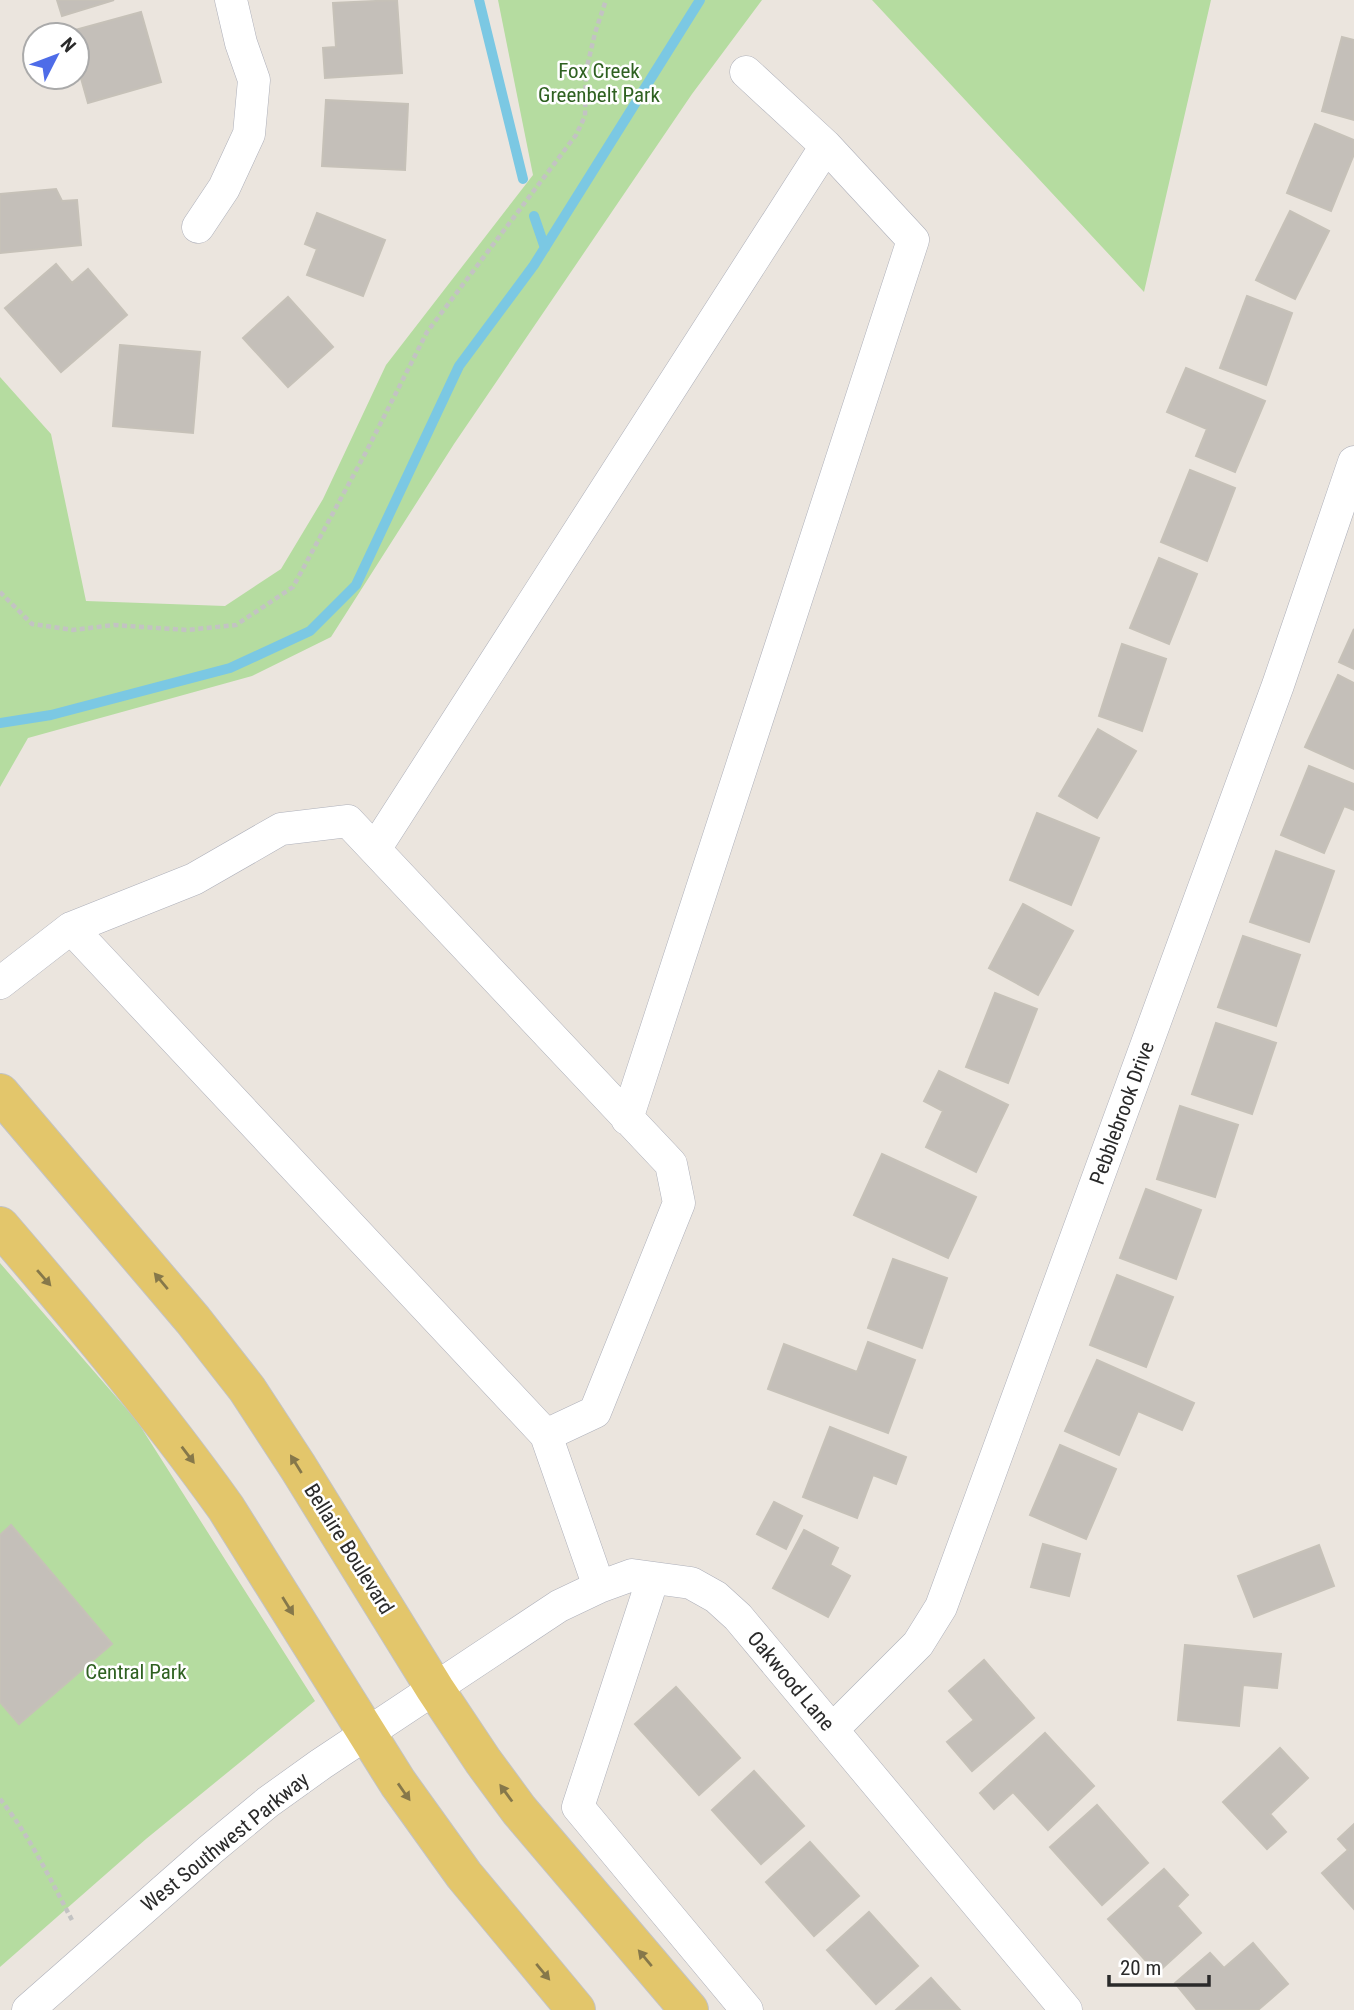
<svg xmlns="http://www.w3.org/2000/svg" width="1354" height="2010" font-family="'Roboto Condensed',sans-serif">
  <rect width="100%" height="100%" fill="#ebe5de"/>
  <path fill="#b5dca0" d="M498,0H762L692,94L454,444L331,637L252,676L28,738L0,787V377L51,434L86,601L225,606L281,569L323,499L386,365L533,175Z
    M872,0H1211L1144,292Z
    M0,1263L137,1421L315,1701L146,1839L0,1967Z"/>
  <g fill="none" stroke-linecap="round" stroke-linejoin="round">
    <path stroke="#7bc8e3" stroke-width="10" d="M479,0L523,179
      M534,216L545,248
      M0,723L51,715L230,668L310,631L356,585L459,366L534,265L700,0"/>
  </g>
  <path fill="#c4bfb9" stroke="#c6c1b8" stroke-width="2" d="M57,0H114L62,16Z
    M397,0L402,73L325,78L323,48L336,47L333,3Z
    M141,12L161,82L88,103L77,64V35H69L68,32Z
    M1342,37L1354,40V120L1322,111Z
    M326,100L408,104L405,170L322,166Z
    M1315,124L1354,140V154L1331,211L1287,193Z
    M56,189L62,201L77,200L81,245L0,253V194Z
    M1290,211L1329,231L1295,299L1256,280Z
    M317,213L385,240L363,296L307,275L317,249L305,244Z
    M56,264L72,283L88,269L127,315L61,372L5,308Z
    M1247,296L1292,313L1266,385L1220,368Z
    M288,297L333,347L288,387L243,338Z
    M120,345L200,352L193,433L113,426Z
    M1186,368L1265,401L1235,472L1196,456L1207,429L1167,412Z
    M1190,470L1235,488L1207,561L1161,542Z
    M1159,558L1197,574L1169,644L1130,628Z
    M1354,629V669L1339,662Z
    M1122,644L1166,659L1142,731L1099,716Z
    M1338,675L1354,683V769L1305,747Z
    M1098,729L1136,751L1097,818L1059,796Z
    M1309,766L1354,784V810L1344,806L1324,853L1281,835Z
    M1037,813L1099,838L1071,905L1010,880Z
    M1276,851L1334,871L1309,942L1250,922Z
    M1023,904L1073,931L1038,995L989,968Z
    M1243,936L1300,955L1276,1026L1218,1007Z
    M995,993L1037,1009L1008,1083L966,1067Z
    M1216,1023L1276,1043L1252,1114L1192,1094Z
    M939,1071L1008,1105L976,1172L926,1147L943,1111L924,1101Z
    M1180,1106L1238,1125L1215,1197L1157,1179Z
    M882,1154L976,1197L948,1258L854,1215Z
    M1146,1189L1201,1210L1176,1279L1120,1258Z
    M893,1259L947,1278L922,1348L868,1328Z
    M1117,1275L1173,1297L1146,1367L1090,1345Z
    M868,1342L915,1360L888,1433L768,1389L784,1344L857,1372Z
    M1097,1360L1194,1403L1182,1430L1138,1411L1119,1455L1065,1431Z
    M830,1427L906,1457L896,1484L873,1475L857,1518L803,1497Z
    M1060,1445L1116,1469L1086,1539L1030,1515Z
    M774,1502L802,1516L786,1549L757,1534Z
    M11,1525L112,1644L19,1724L0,1702V1535Z
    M804,1530L838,1548L830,1565L850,1576L828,1617L773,1588Z
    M1043,1544L1080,1554L1069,1596L1031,1587Z
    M1319,1545L1334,1586L1254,1617L1238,1576Z
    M1185,1645L1281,1654L1277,1688L1243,1685L1239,1726L1178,1720Z
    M984,1660L1034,1718L972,1771L947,1742L974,1720L949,1691Z
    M676,1687L740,1758L699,1795L635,1724Z
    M1045,1733L1094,1786L1048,1830L1013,1792L994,1809L980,1793Z
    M1280,1748L1308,1778L1270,1814L1286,1832L1267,1849L1223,1802Z
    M754,1771L804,1826L761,1864L712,1810Z
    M1097,1805L1148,1863L1102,1905L1050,1847Z
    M1354,1824V1909L1322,1873L1348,1850L1338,1839Z
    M810,1842L859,1896L814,1936L766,1882Z
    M1164,1869L1188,1895L1177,1906L1201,1933L1157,1973L1108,1919Z
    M869,1912L918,1966L876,2004L827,1950Z
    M1253,1943L1288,1984L1258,2010H1197L1175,1983L1210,1953L1224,1968Z
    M931,1978L960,2010H896Z"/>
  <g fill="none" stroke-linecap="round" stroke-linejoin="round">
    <defs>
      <path id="minor" d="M746,72L826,146
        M198,227L224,188L249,134L254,80L241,43L231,0
        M375,849L826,146L913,240L627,1119
        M71,928L194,879L281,829L348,821L671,1164L679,1203L595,1412L546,1435
        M0,983L71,928L546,1435L599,1587
        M653,1578L578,1807L747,2010
        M832,1730L918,1644L941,1607L1278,685L1354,462
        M28,2010L210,1850L268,1802L321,1764L559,1606L599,1587L632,1575L691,1583L716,1597L738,1617L1066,2010"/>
      <path id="major" d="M0,1093L193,1320L247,1389L298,1467L435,1689L483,1761L519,1810L689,2010
        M0,1226C79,1318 156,1410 226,1508L398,1783L464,1875L576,2010"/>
    </defs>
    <use href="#minor" stroke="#aeb0ba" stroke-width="33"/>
    <use href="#major" stroke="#c3c3c3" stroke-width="40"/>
    <path stroke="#c3c3c3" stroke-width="4.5" stroke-dasharray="5 3.5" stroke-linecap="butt" d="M0,592L32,624L73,630L114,625L187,630L236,625L293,587L366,452L427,332L576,135L585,116L586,71L595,33L606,0
      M0,1799C30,1836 51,1881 73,1922"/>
    <use href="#minor" stroke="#fff" stroke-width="32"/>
    <use href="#major" stroke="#e3c66b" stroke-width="38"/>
  </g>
  <defs><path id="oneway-solid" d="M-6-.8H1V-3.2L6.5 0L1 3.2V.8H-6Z" transform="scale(1.75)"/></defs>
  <g fill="#86784a">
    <use href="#oneway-solid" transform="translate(44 1278) rotate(49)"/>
    <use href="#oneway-solid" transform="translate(161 1281) rotate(-130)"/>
    <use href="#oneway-solid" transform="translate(188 1455) rotate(53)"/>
    <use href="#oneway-solid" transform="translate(296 1464) rotate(-122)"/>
    <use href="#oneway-solid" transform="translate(288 1606) rotate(58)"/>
    <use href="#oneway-solid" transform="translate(404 1792) rotate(55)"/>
    <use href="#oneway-solid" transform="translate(506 1793) rotate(-126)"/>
    <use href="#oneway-solid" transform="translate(645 1958) rotate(-130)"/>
    <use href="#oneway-solid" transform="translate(543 1972) rotate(50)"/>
  </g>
  <g text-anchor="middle" stroke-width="5" stroke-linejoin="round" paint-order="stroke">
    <g font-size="21" fill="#2f6121" stroke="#fff">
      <text x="599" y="78">Fox Creek<tspan x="599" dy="24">Greenbelt Park</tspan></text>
      <text x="136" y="1679">Central Park</text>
    </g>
    <g font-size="21" fill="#2a2a2a" stroke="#fff">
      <text transform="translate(1122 1113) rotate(-70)" y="7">Pebblebrook Drive</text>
      <text transform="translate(349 1549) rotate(58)" y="7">Bellaire Boulevard</text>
      <text transform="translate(791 1681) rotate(50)" y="7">Oakwood Lane</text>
      <text transform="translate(225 1842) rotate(-39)" y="7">West Southwest Parkway</text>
    </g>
  </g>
  <g transform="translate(56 56) rotate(48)"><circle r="33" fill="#ffffff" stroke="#aaaaaa" stroke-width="2"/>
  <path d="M0-5L12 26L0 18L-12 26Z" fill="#4e6ce8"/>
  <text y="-10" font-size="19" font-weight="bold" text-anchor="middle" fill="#2a2a2a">N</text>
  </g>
  <path d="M1109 1975v10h100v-10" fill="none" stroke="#2a2a2a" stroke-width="3.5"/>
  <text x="1120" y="1975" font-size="21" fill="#2a2a2a" stroke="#ffffff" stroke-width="5" paint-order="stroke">20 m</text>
</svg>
